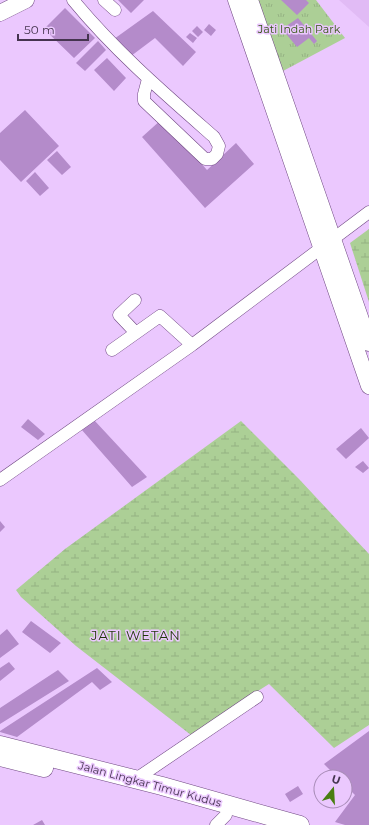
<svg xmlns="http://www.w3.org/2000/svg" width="369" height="825" font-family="Montserrat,sans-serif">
  <defs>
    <pattern id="grass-tufts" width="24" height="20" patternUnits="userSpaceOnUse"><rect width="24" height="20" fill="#accf96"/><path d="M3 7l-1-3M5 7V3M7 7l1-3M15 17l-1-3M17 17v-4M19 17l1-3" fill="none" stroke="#95b283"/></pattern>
    <pattern id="wetland-marsh" width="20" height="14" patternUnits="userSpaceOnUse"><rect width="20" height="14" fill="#accf96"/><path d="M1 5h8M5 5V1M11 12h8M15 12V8" fill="none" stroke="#95b283"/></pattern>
  </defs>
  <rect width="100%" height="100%" fill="#ebc8fe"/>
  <path fill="#e1bbf5" d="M339,0H369V27Z"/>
  <path fill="url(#grass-tufts)" d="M256,0H316L345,38L283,71Z"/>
  <path fill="url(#wetland-marsh)" d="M369,229V302L350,243Z
    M241,421L299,479L369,554V725L334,748L269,684L226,711L191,735L76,646L21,597L16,590L65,549Z"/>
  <path fill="#b48bca" d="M118,0H144L131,13Z
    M281,0H306L309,3L297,15Z
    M65,8L95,38L74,58L44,29Z
    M153,11L196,52L183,66L155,38L131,56L114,39Z
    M298,18L317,41L314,44L309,38L297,47L282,29Z
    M209,24L216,30L211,36L204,30Z
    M197,26L203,32L198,37L192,31Z
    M190,33L197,38L193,43L186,37Z
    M98,41L106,50L85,71L76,63Z
    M107,58L126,78L114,91L94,70Z
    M25,110L59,146L21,182L0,160V133Z
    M162,119L207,170L236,143L254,164L205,208L142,137Z
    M57,151L71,167L62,175L47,160Z
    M35,172L49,188L40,196L26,181Z
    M28,419L45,434L38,440L21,427Z
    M94,420L147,477L132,487L81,429Z
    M361,428L369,438L346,459L336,449Z
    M363,461L369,468L363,473L355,467Z
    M0,521L5,527L0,532Z
    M31,621L61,643L50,653L22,632Z
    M7,629L19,644L0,658V635Z
    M9,662L15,669L0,681V668Z
    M97,668L112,682L100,690L92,682L17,737L0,732V731Z
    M58,670L69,681L0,724V708Z
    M369,731V825H345L335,822L355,795L345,785V777H337L324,764Z
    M298,786L303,794L290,802L285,794Z
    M42,820L45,825H33Z"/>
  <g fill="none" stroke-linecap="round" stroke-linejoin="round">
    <defs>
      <path id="minor" d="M73,0C115,51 165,94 214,137L219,146L217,154L212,159H205L144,101V94L148,79
        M104,0L115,10
        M135,300L119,315L136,333
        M112,350L160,316L192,345
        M0,480L192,345L369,212
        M136,779L257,697
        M216,825L226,815"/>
      <path id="major" d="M236,0L369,386
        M250,0L369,343
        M0,13L26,0"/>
      <path id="highway" d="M0,745L162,786L300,825
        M0,757L44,768"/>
    </defs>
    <use href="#minor" stroke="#6f4882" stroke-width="13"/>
    <use href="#major" stroke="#6f4882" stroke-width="17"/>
    <use href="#highway" stroke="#6f4882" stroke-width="19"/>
    <use href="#minor" stroke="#fff" stroke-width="12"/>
    <use href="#major" stroke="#fff" stroke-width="16"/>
    <use href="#highway" stroke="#fff" stroke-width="18"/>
  </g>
  <g text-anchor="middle" stroke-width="3" stroke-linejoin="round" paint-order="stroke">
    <g font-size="11" fill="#335711" stroke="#ebc8fe">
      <text x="299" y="33">Jati Indah Park</text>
    </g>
    <g font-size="11" fill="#45344f" stroke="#ebc8fe">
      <text transform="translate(150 784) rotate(15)" y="4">Jalan Lingkar Timur Kudus</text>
    </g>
    <g font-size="13" letter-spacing="1" fill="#1e3806" stroke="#ebc8fe">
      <text x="136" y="640">JATI WETAN</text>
    </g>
  </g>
  <g transform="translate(333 789) rotate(18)"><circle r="19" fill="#ebc8fe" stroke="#a98db8"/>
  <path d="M0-3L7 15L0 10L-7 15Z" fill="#497e12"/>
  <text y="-6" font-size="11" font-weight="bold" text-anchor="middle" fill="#45344f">U</text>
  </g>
  <path d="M18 34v6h70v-6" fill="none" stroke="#45344f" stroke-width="2"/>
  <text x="24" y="34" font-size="12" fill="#45344f" stroke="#ebc8fe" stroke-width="3" paint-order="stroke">50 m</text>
</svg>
